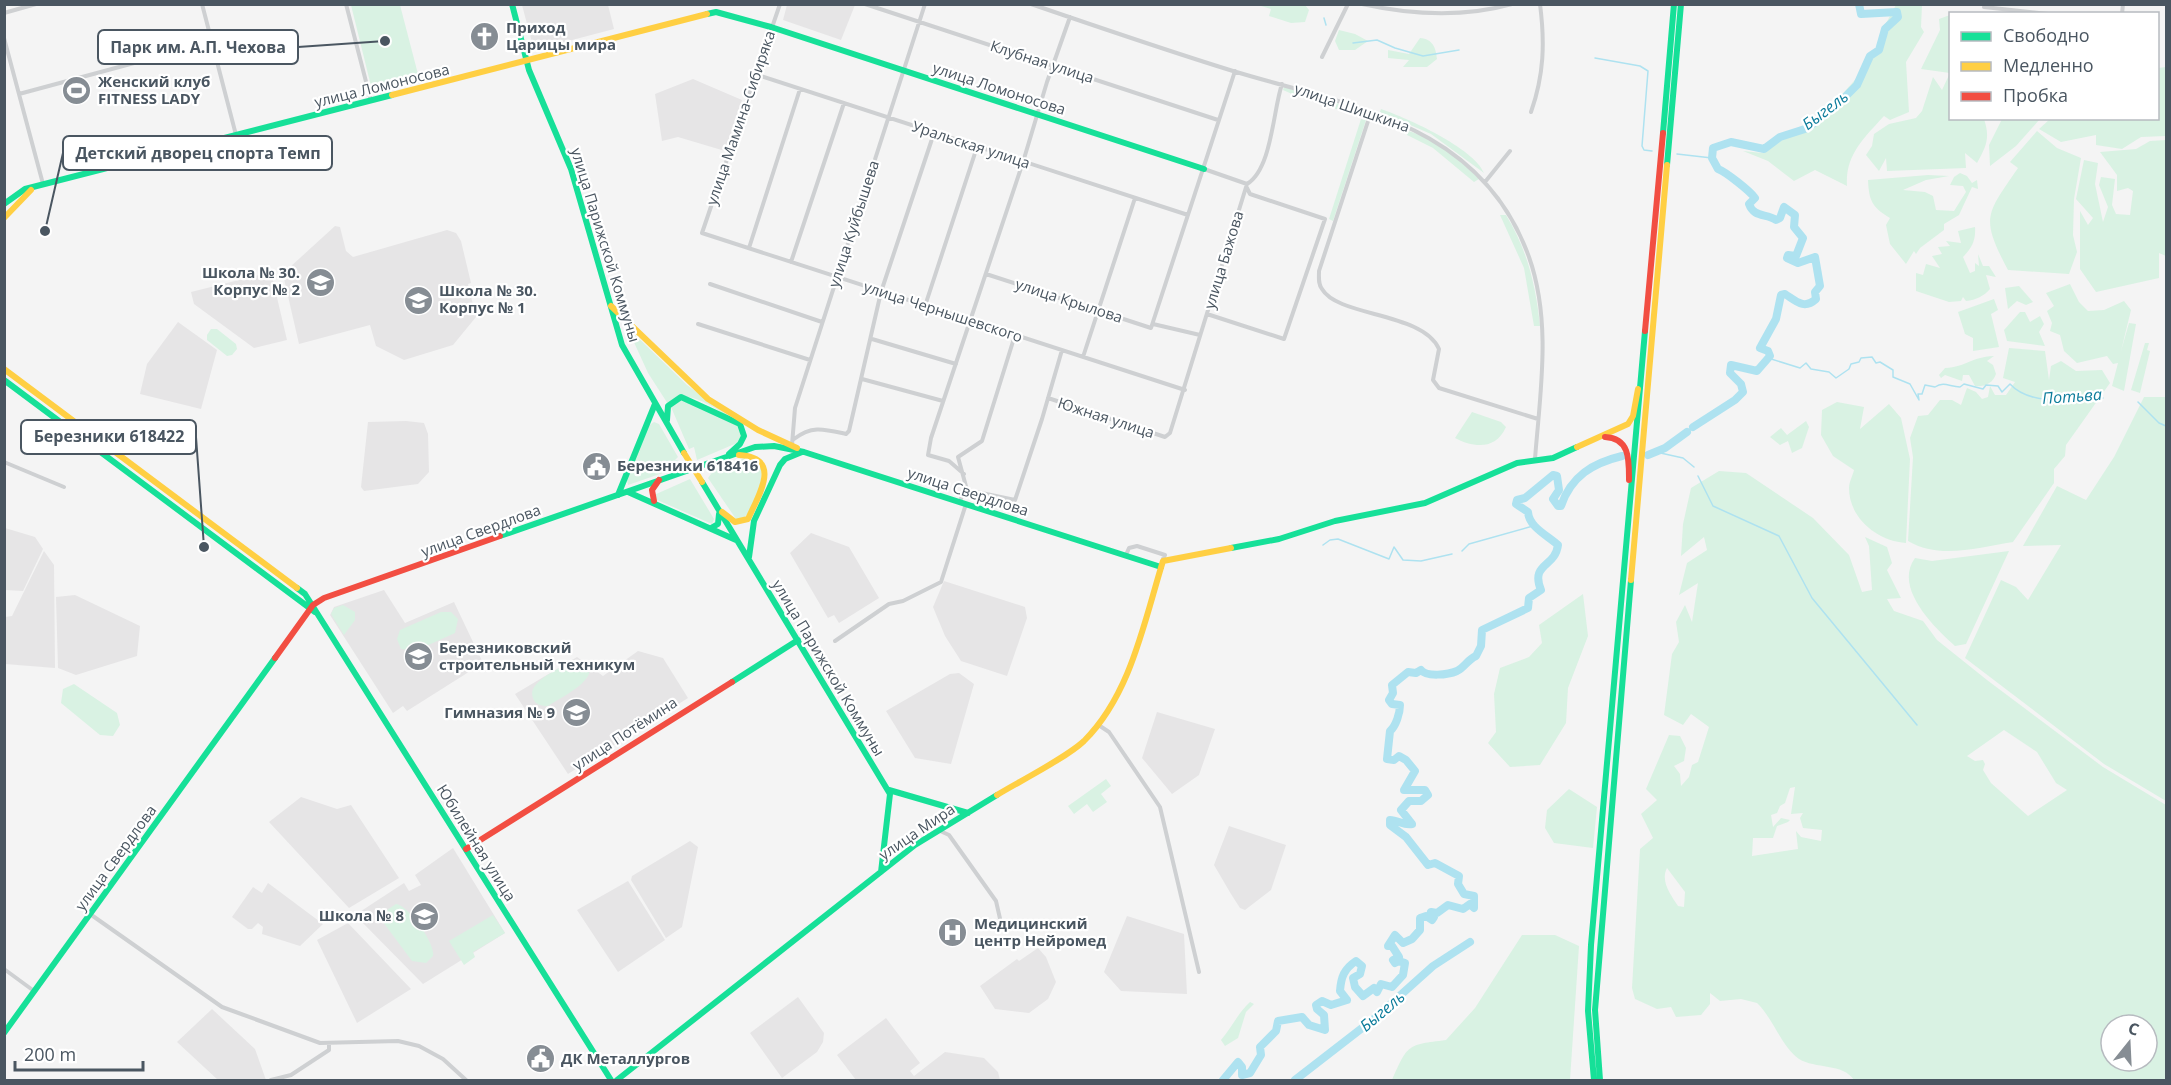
<svg xmlns="http://www.w3.org/2000/svg" width="2171" height="1085" font-family="'Open Sans',sans-serif">
  <rect width="100%" height="100%" fill="#f4f4f4"/>
  <path fill="#e6e5e6" d="M522,5H608L614,29L534,50Z
    M787,5L855,4V5L841,40L783,20Z
    M693,79L742,100L725,151L678,137L662,141L655,94Z
    M335,226L340,227L346,251L353,257L447,230L456,233L461,241L471,283L468,284L476,317L453,345L404,360L376,346L370,325L299,344L282,270L289,268Z
    M271,272L287,340L254,348L194,304L191,292Z
    M178,322L217,350L201,409L140,394L147,364Z
    M406,421L424,423L428,434L429,472L418,484L364,491L361,487L368,422Z
    M5,528L35,537L43,549L23,591L5,590Z
    M811,533L849,547L879,598L839,623L834,615L828,618L790,553Z
    M44,551L54,565L55,668L5,664V617L12,616Z
    M944,581L1025,607L1027,618L1007,676L961,661L945,636L933,607Z
    M384,590L405,623L454,602L483,663L407,711L403,706L393,713L330,615L334,607Z
    M75,595L140,626L137,656L76,675L58,668L56,597Z
    M638,651L663,658L688,698L568,774L515,694L577,657L603,676Z
    M959,673L974,684L951,764L915,758L886,711L950,674Z
    M1157,712L1215,729L1199,775L1172,794L1142,758Z
    M301,797L337,809L351,805L399,878L349,908L269,822Z
    M1229,826L1286,845L1271,890L1245,910L1240,908L1231,894L1214,865Z
    M690,841L698,847L682,927L666,938L631,880L632,876Z
    M453,848L505,933L423,984L355,915L404,883L409,891L421,885L415,875Z
    M628,881L665,940L618,972L577,910Z
    M268,883L323,924L300,946L262,934L263,927L258,923L252,929H248L232,917L253,887L262,893Z
    M1127,916L1184,934L1187,994L1121,991L1104,972Z
    M348,923L411,989L357,1023L317,940Z
    M1038,948L1046,957L1056,982L1048,999L1029,1013L995,1009L980,986L1017,959L1019,961Z
    M798,997L824,1033L823,1042L817,1052L782,1078L750,1033Z
    M212,1009L255,1049L266,1080H218L177,1042Z
    M886,1018L920,1063L910,1071L914,1076L945,1052L984,1058L998,1072L1000,1080H856L837,1055Z"/>
  <path fill="#d9f2e3" fill-rule="evenodd" d="M351,5H400L419,78L372,90Z
    M1258,5H1305L1309,10L1305,22L1291,23L1269,16L1271,9Z
    M1896,5H1922L1921,27L1924,32L1906,62L1909,112L1890,120L1884,116C1864,138 1845,155 1847,186L1815,170L1794,181L1768,161L1743,151L1763,153L1829,109L1862,72L1879,45L1884,27Z
    M1950,15V118L1984,119C1990,137 1987,145 1977,163L1965,153L1966,168L1887,171L1886,158L1879,171L1866,155L1872,146L1874,134L1889,124L1916,118L1922,111L1933,77L1942,90L1950,73L1921,69L1940,30L1939,19Z
    M1339,30L1355,34L1368,41L1355,50H1339L1335,41Z
    M1420,38C1433,39 1436,48 1437,59L1427,67H1403L1409,60L1388,58V50L1409,54Z
    M2166,67V136L2141,137L2122,149L2096,145V135L2061,142L2039,129L2050,119L2158,118V68Z
    M1284,87L1362,111L1360,117L1292,94L1283,90Z
    M1381,109C1407,118 1474,148 1484,173L1431,134L1380,112Z
    M1361,119L1366,120L1333,221L1329,219Z
    M2002,119H2040L2016,146L1990,166L1989,145Z
    M1404,130C1433,136 1458,158 1479,179L1474,182L1433,148L1403,133Z
    M2037,131L2057,148L2081,158L2074,199L2073,235L2077,252L2069,274L2008,270C1980,217 1986,215 2018,168L2010,162Z
    M2166,140V256L2159,253V278L2096,292L2080,269V211L2088,225L2093,218L2076,199L2084,160L2098,163L2095,184L2103,222L2108,207L2099,185L2101,177L2115,179L2112,205L2116,214L2130,215L2133,191L2128,188L2117,191V175L2100,152L2136,149L2150,141Z
    M1960,173L1967,176L1972,183L1977,180L1978,189L1972,187L1959,215L1944,224V230L1920,248L1916,254L1914,251L1906,264L1890,244L1886,225L1890,218C1872,207 1869,201 1868,180L1928,175L1949,176L1926,180L1903,190L1925,192L1933,196L1936,210L1954,211L1966,192L1963,186L1950,185L1954,177Z
    M1500,215H1506C1527,249 1536,286 1540,326H1534L1524,268Z
    M1975,227C1976,240 1972,248 1963,257L1970,273L1975,271V263L1979,266L1978,254L1983,266H1989L1996,277L1986,275L1990,289C1984,296 1976,300 1966,301L1963,297L1961,301L1949,302L1916,291V273L1923,275L1926,264L1940,268L1932,256L1942,254L1938,247L1950,246L1946,241L1961,243L1958,231Z
    M2070,284L2079,302L2088,311L2104,310L2124,301L2131,310L2121,351L2129,323L2136,324L2124,391L2112,386L2118,363L2113,364L2107,356L2077,363L2064,351L2060,335L2050,331L2052,323L2047,311L2054,306L2046,293Z
    M2019,286L2033,302L2026,305L2017,301L2008,309L2005,288Z
    M1994,299L1998,310L1991,314L1999,347L1973,351V338L1965,334L1958,312Z
    M2020,312H2025L2030,322L2040,316L2044,324L2039,332L2045,346L2007,341L2004,330Z
    M627,327L687,385L732,418C715,409 683,384 668,404L648,373Z
    M211,329H217L236,344L237,349L232,355L227,356L207,340V335Z
    M2145,343H2149L2147,350L2150,351L2140,393L2131,390Z
    M2009,348L2045,351L2049,380L2051,366L2061,361L2076,371L2102,370L2110,383L2066,445L2065,456L2054,469V483L2013,542C1979,547 1940,560 1908,541L1913,457L1910,438L1918,416L1928,415L1940,400H1952L1961,405L1967,388L1976,392L1982,399L1988,397L1990,386L1995,395H2006L2015,382L2003,378Z
    M1994,356L1987,361L1993,365L1996,374C1993,383 1985,387 1975,386L1969,375H1963L1962,381L1945,375L1941,378L1939,375L1945,368C1967,367 1970,357 1994,356Z
    M2144,397H2166V801L2104,764L1965,658L2001,580L2016,587L2028,600L2061,545L2023,546L2057,486L2086,500L2114,457Z
    M680,398L741,426L742,436L737,443L697,460L694,447L689,449L671,407Z
    M1837,402L1864,407L1860,429L1889,404L1901,418L1910,459L1906,543C1877,541 1849,518 1849,488C1849,482 1853,475 1854,470L1833,456L1821,435L1822,410Z
    M1472,412L1501,422L1506,427C1496,450 1474,448 1455,438Z
    M1806,421L1809,427L1802,448L1792,453L1788,441L1780,445L1770,437L1781,428L1787,435Z
    M654,422L659,424L678,457L675,460L680,461L683,466L628,485L627,480L648,426Z
    M745,458L756,459L762,465C763,481 755,513 740,520L736,519L708,478L711,474L707,471Z
    M1719,471L1746,473L1813,518L1849,555L1862,592L1872,590L1869,546L1865,537L1887,547L1892,563L1887,570L1901,598L1887,599L1894,611L1923,621L1937,640L1987,680L2103,767L2166,805V1080H1854C1843,1063 1815,1069 1799,1059C1781,1046 1773,1018 1757,1003L1741,999L1720,1001L1710,993V1004L1701,1015L1676,1017L1671,1007L1657,1009L1635,999L1632,988L1640,849L1653,838L1641,814L1657,800L1646,789L1669,735L1680,736L1686,748L1684,761L1674,766L1680,774L1681,786L1689,777L1692,765L1698,762L1709,727L1691,714L1683,725L1664,715L1672,654L1679,642L1676,622L1685,605L1692,622L1698,583L1679,595L1687,563L1707,550L1704,537L1681,556L1683,524L1691,488ZM2004,730L2037,752L2056,783L2067,790L2028,816L1991,783L1983,770L1985,764L1983,760L1975,761L1967,756ZM1795,787L1791,814L1803,813L1800,818L1803,828L1822,830L1821,841L1801,837L1796,831L1798,849L1752,856L1753,838H1773L1777,826L1788,822L1790,820L1781,818L1773,827L1771,815L1777,813L1780,806L1785,803L1790,788ZM1667,868L1685,892L1684,907L1678,906C1671,895 1660,881 1667,868ZM2111,1025H2147V1061H2111Z
    M690,479L714,519L712,524L655,499L654,495Z
    M2009,551L1966,644L1955,646C1935,628 1893,588 1915,558L1932,561Z
    M1583,594L1588,636L1568,688L1566,723L1540,765L1510,767L1488,743L1496,732L1494,694L1500,668L1529,657L1542,643L1539,625Z
    M343,605L355,612V620L344,635L331,614L334,608Z
    M441,612H451L458,619L455,633L415,651L401,649L397,639L400,630Z
    M578,660C612,673 560,698 548,706C542,706 535,705 533,698C526,682 561,668 572,661Z
    M74,684L117,713L120,725L113,736L100,735L61,703L63,689Z
    M1106,779L1111,786L1101,794L1107,802L1093,812L1087,804L1074,814L1068,806Z
    M1569,789L1597,807L1593,848L1554,843L1545,828L1547,810Z
    M396,904C408,905 436,944 433,956L426,963L412,961L383,922L384,912Z
    M493,915L505,933L473,952L475,957L464,965L449,941Z
    M1522,935H1555L1579,946L1570,1080H1392C1408,1044 1407,1045 1446,1040L1475,1008Z
    M1250,1002L1254,1004L1246,1012L1238,1038L1225,1046L1221,1040C1232,1027 1238,1013 1250,1002Z"/>
  <g fill="none" stroke-linecap="round" stroke-linejoin="round">
    <path stroke="#aee2f0" stroke-width="1.5" d="M1324,18L1326,25
      M1353,43L1377,40L1395,48L1423,56L1459,50
      M1595,58L1640,66L1648,71L1642,146L1644,150L1652,151
      M1677,154L1712,158
      M1768,358L1800,368L1806,363L1811,369L1829,372L1836,378L1849,369L1851,364L1859,362L1861,358L1872,357L1876,363L1880,362L1893,370V377L1910,384L1919,400L1918,394H1922L1925,385L1935,387C1944,381 1950,387 1960,387L1964,384L1983,389L1986,385L1998,386L2002,392L2010,384C2031,407 2074,399 2103,398
      M2138,402L2159,423L2166,426
      M1656,452L1683,458L1694,467
      M1698,476L1713,506L1779,536L1812,598L1917,725
      M1323,545L1330,540L1338,539L1389,559L1394,547L1403,560L1421,561L1452,554
      M1462,551L1469,544L1533,526"/>
    <path stroke="#aee2f0" stroke-width="8" d="M1693,427L1735,400L1743,392L1741,384L1730,373L1731,365L1757,371L1770,356L1768,351L1760,348L1776,319L1781,295L1785,294C1796,301 1804,310 1816,299L1815,292L1820,286L1815,257L1798,263L1787,258L1788,255L1796,256L1803,238L1794,227L1795,215L1784,207L1780,218L1776,220C1766,213 1754,218 1749,204L1755,198C1750,191 1726,172 1718,169L1712,158L1713,148L1731,142L1764,149L1780,137L1808,128L1846,96L1857,85L1870,56L1879,50L1885,29L1898,17L1897,12L1861,14L1859,4
      M1648,455L1665,448L1687,432
      M1223,1080L1238,1062L1242,1067V1075L1250,1073L1261,1055L1260,1047L1276,1031L1278,1021L1302,1017L1309,1025L1325,1030L1324,1015L1317,1009L1316,1005L1322,1001L1331,1005L1347,1000L1340,991C1341,977 1344,969 1356,961L1362,966L1360,974L1353,978L1355,987L1363,996L1374,988L1377,992L1381,984L1392,987L1403,975L1405,963L1399,961L1395,963L1393,960L1399,957L1392,946H1388L1395,935L1403,943L1412,939L1420,930V918L1426,916L1432,920L1434,917L1431,912L1437,913L1448,905L1463,909L1470,904L1474,908V896L1464,894L1458,884L1459,876L1435,863L1428,865L1406,837L1390,825V820C1398,820 1404,826 1412,824L1401,810L1409,801H1421L1428,795L1425,790H1404L1415,771L1406,760L1399,756L1394,760L1387,759L1390,731C1396,726 1400,713 1400,705L1392,704L1389,700L1393,693L1392,685L1408,672L1416,673L1421,670C1426,677 1448,675 1457,671C1465,667 1467,660 1476,656L1481,646L1482,630L1528,608L1529,598L1541,590C1530,563 1555,568 1558,545C1547,535 1529,527 1528,512L1516,504L1517,500L1525,498L1553,475L1557,476L1559,490L1553,499L1558,506H1561C1571,476 1593,463 1622,456
      M1295,1080L1375,1018L1433,966L1470,942"/>
    <path stroke="#ced0d2" stroke-width="4" d="M202,4L236,135
      M346,4L371,101
      M780,4L702,233L1185,390
      M865,4L1218,120
      M1031,4C1098,27 1165,50 1233,71C1352,107 1481,123 1529,257C1552,322 1540,393 1535,459
      M1362,4C1412,15 1462,18 1512,4
      M1984,7L2048,14
      M4,13L36,4
      M2122,14L2123,4
      M4,38L43,184
      M1322,57L1348,4
      M755,74L1188,215
      M19,94L212,42
      M1371,112L1319,271C1319,278 1318,284 1322,289C1338,317 1423,312 1439,349L1433,380L1439,388L1538,419
      M1531,112C1544,75 1545,43 1540,4
      M1204,169L1247,184
      M1485,182L1510,151
      M749,248L800,89
      M791,262L844,103
      M986,274L1151,328L1235,71
      M710,284L822,322
      M925,306L977,147
      M1207,314L1284,339L1325,219L1250,194L1247,188
      M698,324L810,360
      M1153,324L1200,335
      M872,339L956,364
      M1083,357L1135,198
      M862,379L943,401
      M1048,398L1165,437L1170,433L1247,184C1272,169 1273,110 1282,84
      M794,439C812,425 824,429 846,434L849,431L881,292L934,133
      M792,445L795,408L925,4
      M4,462L64,487
      M964,474L949,461L928,455L931,438L1023,162L1047,82L1070,17
      M967,490L958,457L982,441L1015,335
      M960,502L963,492L967,490L1015,500L1042,419L1062,350
      M1126,555L1129,548L1137,546L1165,555L1163,559
      M835,641L889,604L903,601L941,582L966,504
      M1100,726L1109,732L1160,807L1199,972
      M938,830L949,835L996,901L1001,923
      M90,914L222,1007L320,1043L398,1041L419,1046L443,1059L466,1080
      M4,969L34,991
      M271,1080L291,1075L329,1050V1045"/>
    <path stroke="#16e098" stroke-width="6" d="M512,4L529,70L571,169L622,345L684,453
      M707,14L716,12L771,27L1204,169
      M1663,133L1674,4
      M1667,165L1681,4
      M4,204L25,189L392,95
      M4,380L315,612
      M667,420L668,406L681,397L740,424L744,436L740,444L729,454
      M702,482L890,794L881,872
      M628,492L736,540
      M618,495L655,404
      M711,528L718,524L719,514
      M500,536L755,447L774,446L804,452L1161,567
      M1231,548L1279,539L1335,521L1425,503L1517,463L1553,458L1577,447
      M749,557L754,521L780,465L785,459L802,452
      M297,588L305,594L611,1080
      M732,682L798,640
      M889,790L968,813
      M4,1033L275,658
      M617,1080L915,845L997,795
      M1594,1080L1588,1011L1591,945L1645,331
      M1600,1080L1595,1010L1631,580"/>
    <path stroke="#ffcf43" stroke-width="6" d="M392,95L707,14
      M4,218L31,190
      M611,306L708,399L758,430L797,448
      M4,369L297,588
      M1577,447L1628,424L1633,416L1638,389
      M722,512L735,522L748,519C759,494 783,458 739,455
      M1631,580L1667,165
      M997,795C1020,781 1066,758 1084,741C1131,694 1144,622 1163,561L1231,548"/>
    <path stroke="#f24e42" stroke-width="6" d="M1645,331L1663,133
      M1605,437C1630,438 1629,460 1629,480
      M654,501L652,490L659,480
      M275,658L313,605L324,598L500,536
      M466,849L732,682"/>
    <path stroke="#ffcf43" stroke-width="6" d="M684,453L702,482"/>
  </g>
  <defs>
    <symbol id="church-disc" viewBox="-11 -11 22 22"><circle r="9.5" fill="#868d94" stroke="#fff"/><path d="M-1.2-6h2.4v3.5h3.3v2.4h-3.3V6h-2.4V-.1h-3.3v-2.4h3.3Z" fill="#fff"/></symbol>
    <symbol id="stadium-disc" viewBox="-11 -11 22 22"><circle r="9.5" fill="#868d94" stroke="#fff"/><path d="M0-5a6.5 5 0 1 0 0 10a6.5 5 0 1 0 0-10ZM-3.5-1.8h7v3.6h-7Z" fill="#fff"/></symbol>
    <symbol id="school-disc" viewBox="-11 -11 22 22"><circle r="9.5" fill="#868d94" stroke="#fff"/><path d="M0-5L7-2L0 1L-7-2ZM-4 1L0 2.5L4 1V4Q0 6-4 4Z" fill="#fff"/></symbol>
    <symbol id="civic-disc" viewBox="-11 -11 22 22"><circle r="9.5" fill="#868d94" stroke="#fff"/><path d="M-.6-6.5H3V-4.5H.6V-3L4-1V1h2V6H-6V1h2V-1L-.6-3ZM-1.2 2.5V6h2.4V2.5Z" fill="#fff"/></symbol>
    <symbol id="university-disc" viewBox="-11 -11 22 22"><circle r="9.5" fill="#868d94" stroke="#fff"/><path d="M0-5L7-2L0 1L-7-2ZM-4 1L0 2.5L4 1V4Q0 6-4 4Z" fill="#fff"/></symbol>
    <symbol id="hospital-disc" viewBox="-11 -11 22 22"><circle r="9.5" fill="#868d94" stroke="#fff"/><path d="M-5-5h3v3.5h4V-5h3V5h-3V1.5h-4V5h-3Z" fill="#fff"/></symbol>
  </defs>
  <g fill-rule="evenodd">
    <use href="#church-disc" x="468" y="20" width="33" height="33"/>
    <use href="#stadium-disc" x="60" y="74" width="33" height="33"/>
    <use href="#school-disc" x="304" y="266" width="33" height="33"/>
    <use href="#school-disc" x="402" y="284" width="33" height="33"/>
    <use href="#civic-disc" x="580" y="450" width="33" height="33"/>
    <use href="#university-disc" x="402" y="640" width="33" height="33"/>
    <use href="#school-disc" x="560" y="696" width="33" height="33"/>
    <use href="#school-disc" x="408" y="900" width="33" height="33"/>
    <use href="#hospital-disc" x="936" y="916" width="33" height="33"/>
    <use href="#civic-disc" x="524" y="1042" width="33" height="33"/>
  </g>
  <g text-anchor="middle" stroke-width="4.5" stroke-linejoin="round" paint-order="stroke">
    <g font-size="15" font-weight="bold" fill="#4a5661" stroke="#fff" text-anchor="start">
      <text x="506" y="33">Приход<tspan x="506" dy="17">Царицы мира</tspan></text>
      <text x="98" y="87">Женский клуб<tspan x="98" dy="17">FITNESS LADY</tspan></text>
      <text x="300" y="278" text-anchor="end">Школа № 30.<tspan x="300" dy="17">Корпус № 2</tspan></text>
      <text x="439" y="296">Школа № 30.<tspan x="439" dy="17">Корпус № 1</tspan></text>
      <text x="617" y="471">Березники 618416</text>
      <text x="439" y="653">Березниковский<tspan x="439" dy="17">строительный техникум</tspan></text>
      <text x="555" y="718" text-anchor="end">Гимназия № 9</text>
      <text x="404" y="921" text-anchor="end">Школа № 8</text>
      <text x="974" y="929">Медицинский<tspan x="974" dy="17">центр Нейромед</tspan></text>
      <text x="561" y="1064">ДК Металлургов</text>
    </g>
    <g font-size="15" fill="#4a5661" stroke="#fff">
      <text transform="translate(1042 62) rotate(18)" y="5">Клубная улица</text>
      <text transform="translate(382 86) rotate(-14)" y="5">улица Ломоносова</text>
      <text transform="translate(999 89) rotate(18)" y="5">улица Ломоносова</text>
      <text transform="translate(1352 108) rotate(19)" y="5">улица Шишкина</text>
      <text transform="translate(741 118) rotate(-71)" y="5">улица Мамина-Сибиряка</text>
      <text transform="translate(971 145) rotate(18)" y="5">Уральская улица</text>
      <text transform="translate(854 224) rotate(-72)" y="5">улица Куйбышева</text>
      <text transform="translate(605 245) rotate(73)" y="5">улица Парижской Коммуны</text>
      <text transform="translate(1224 260) rotate(-73)" y="5">улица Бажова</text>
      <text transform="translate(1069 301) rotate(18)" y="5">улица Крылова</text>
      <text transform="translate(943 312) rotate(18)" y="5">улица Чернышевского</text>
      <text transform="translate(1106 418) rotate(18)" y="5">Южная улица</text>
      <text transform="translate(968 492) rotate(18)" y="5">улица Свердлова</text>
      <text transform="translate(481 531) rotate(-20)" y="5">улица Свердлова</text>
      <text transform="translate(828 668) rotate(59)" y="5">улица Парижской Коммуны</text>
      <text transform="translate(625 734) rotate(-33)" y="5">улица Потёмина</text>
      <text transform="translate(917 832) rotate(-34)" y="5">улица Мира</text>
      <text transform="translate(476 843) rotate(58)" y="5">Юбилейная улица</text>
      <text transform="translate(116 858) rotate(-54)" y="5">улица Свердлова</text>
    </g>
    <g font-size="16" font-style="italic" fill="#0c7c9b" stroke="#fff">
      <text transform="translate(1825 110) rotate(-37)" y="6">Быгель</text>
      <text transform="translate(2072 396) rotate(-4)" y="6">Потьва</text>
      <text transform="translate(1382 1011) rotate(-40)" y="6">Быгель</text>
    </g>
  </g>
  <path fill="none" stroke="#4a5661" stroke-width="2" d="M385 41L298 47M45 231L63 153M204 547L196 437"/>
  <g fill="#4a5661" stroke="#fff" stroke-width="2">
    <circle cx="385" cy="41" r="6"/>
    <circle cx="45" cy="231" r="6"/>
    <circle cx="204" cy="547" r="6"/>
  </g>
  <g fill="#fff" stroke="#4a5661" stroke-width="2">
    <rect x="98" y="30" width="200" height="34" rx="6"/>
    <rect x="63" y="136" width="269" height="34" rx="6"/>
    <rect x="21" y="420" width="175" height="34" rx="6"/>
  </g>
  <g font-size="16" text-anchor="middle" font-weight="bold" fill="#4a5661">
    <text x="198" y="53">Парк им. А.П. Чехова</text>
    <text x="198" y="159">Детский дворец спорта Темп</text>
    <text x="109" y="442">Березники 618422</text>
  </g>
  <rect width="2171" height="1085" fill="none" stroke="#4a5661" stroke-width="12"/>
  <rect x="1949" y="12" width="210" height="108" fill="#ffffff" stroke="#b7bbc0" stroke-width="1.5"/>
  <rect x="1961" y="32" width="30" height="9" fill="#16e098" stroke="#b7bbc0" stroke-width="1.5"/>
  <text x="2003" y="42" font-size="18" fill="#4a5661">Свободно</text>
  <rect x="1961" y="62" width="30" height="9" fill="#ffcf43" stroke="#b7bbc0" stroke-width="1.5"/>
  <text x="2003" y="72" font-size="18" fill="#4a5661">Медленно</text>
  <rect x="1961" y="92" width="30" height="9" fill="#f24e42" stroke="#b7bbc0" stroke-width="1.5"/>
  <text x="2003" y="102" font-size="18" fill="#4a5661">Пробка</text>
  <g transform="translate(2129 1043) rotate(18)"><circle r="28" fill="#ffffff" stroke="#b7bbc0" stroke-width="1.5"/>
  <path d="M0-4.5L10 22L0 15L-10 22Z" fill="#868d94"/>
  <text y="-9" font-size="16" font-weight="bold" text-anchor="middle" fill="#4a5661">С</text>
  </g>
  <path d="M15 1061v9h128v-9" fill="none" stroke="#4a5661" stroke-width="3"/>
  <text x="24" y="1061" font-size="18" fill="#4a5661" stroke="#ffffff" stroke-width="4.5" paint-order="stroke">200 m</text>
</svg>
